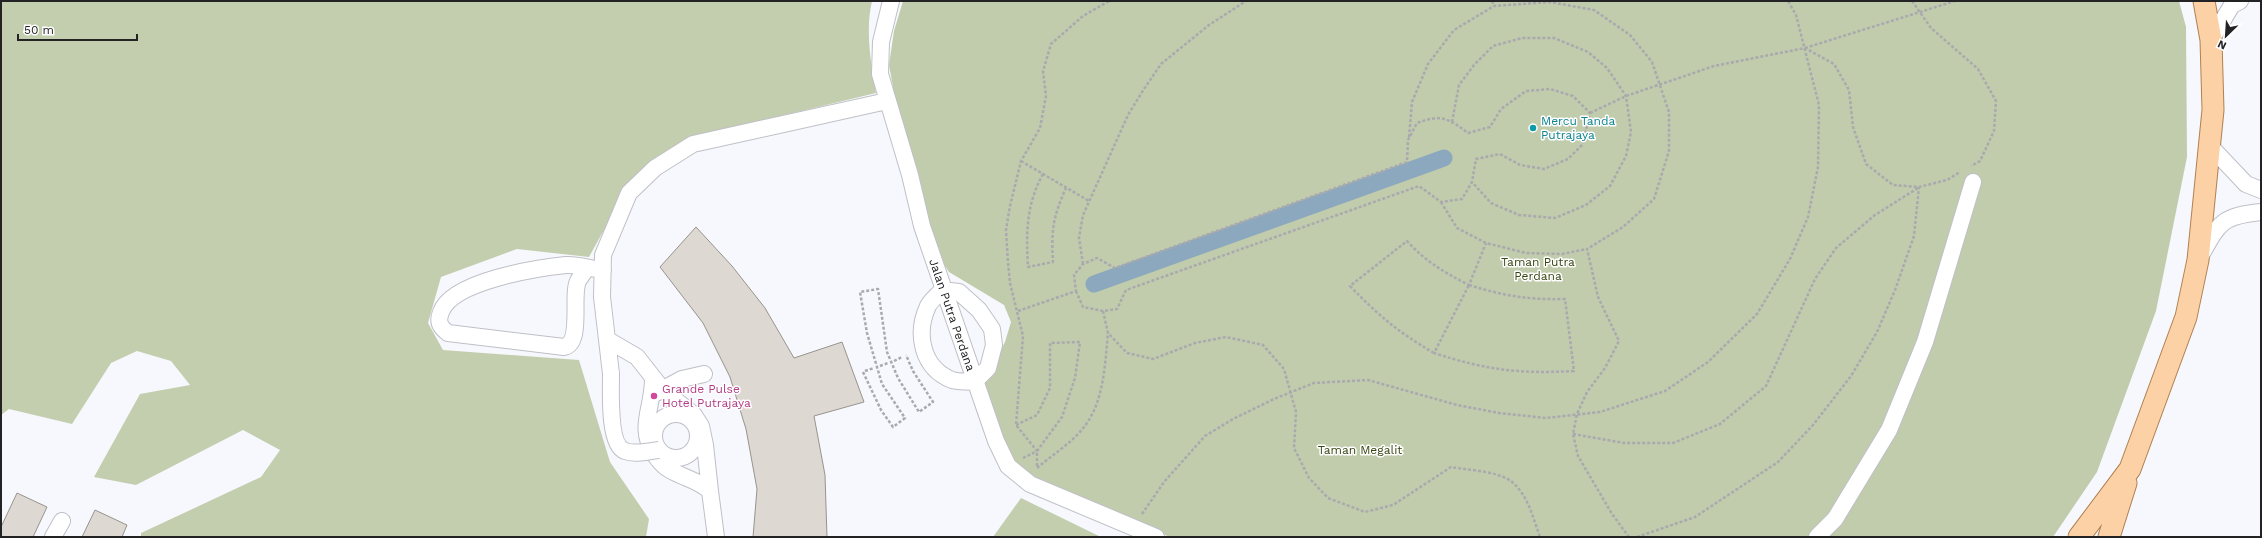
<svg xmlns="http://www.w3.org/2000/svg" width="2262" height="538" font-family="'Work Sans',sans-serif">
  <rect width="100%" height="100%" fill="#f7f8fe"/>
  <path fill="#c1ccac" d="M903,1H2179L2186,27L2187,157L2156,311L2097,472L2053,537H1170L1052,489L1025,474L1011,457L984,397L985,380L1005,342L1011,322L1004,305L949,272L935,251L895,98L889,65L894,31Z"/>
  <path fill="#c3ceae" d="M1,1H872C865,31 871,63 876,93L698,136L625,192L589,257L517,249L441,277L428,323L443,350L579,360L610,462L649,519L646,537H141V533L261,477L280,450L243,430L136,485L94,477L140,394L190,385L171,361L137,351L111,363L72,424L9,409L1,415Z
    M1021,498L1101,537H993Z"/>
  <g fill="none" stroke-linecap="round" stroke-linejoin="round">
    <path stroke="#8ca8be" stroke-width="17" d="M1094,284L1444,158"/>
  </g>
  <path fill="#ddd8d1" stroke="#98938d" d="M696,227L732,266L765,308L794,358L842,342L864,402L814,416L825,475L827,537H753L757,489L746,429L730,377L703,323L660,267Z
    M17,493L47,507L33,537H1V527Z
    M95,510L127,525L122,537H82Z"/>
  <g fill="none" stroke-linecap="round" stroke-linejoin="round">
    <defs>
      <path id="minor" d="M891,1L881,42L880,74L910,175L922,226L996,441L1008,466L1030,484L1156,537
        M2211,40L2232,5L2240,1
        M2210,146L2246,184L2261,190
        M2200,257C2219,223 2221,216 2261,212
        M586,269C584,273 580,277 578,281C571,296 583,343 564,347L448,333C440,327 437,322 441,312C452,281 537,268 566,265C577,264 591,269 603,270
        M942,290L959,292L979,310L992,329L994,345L988,368L974,382C968,381 958,382 952,380C922,368 915,334 928,306C931,300 938,295 942,290Z
        M608,340L637,357L663,390L694,415L701,426L705,445L710,491C698,480 684,478 670,470C664,467 659,461 655,455C637,427 653,409 653,379
        M611,374L602,297L603,255L629,193L655,168L693,144L887,101
        M654,394L682,379L704,374
        M654 436a22 22 0 1 1 44 0a22 22 0 1 1-44 0Z
        M710,491L716,537
        M53,537L62,521
        M1817,537L1835,519L1889,430L1925,342L1973,182"/>
      <path id="major" d="M2079,537L2130,469L2186,317L2198,260L2213,110L2211,40L2204,1
        M2109,537L2126,483"/>
    </defs>
    <use href="#minor" stroke="#bfc0c7" stroke-width="18"/>
    <use href="#major" stroke="#af8152" stroke-width="23"/>
    <path stroke="#a9a9ae" stroke-width="2.5" stroke-dasharray="3 2" stroke-linecap="butt" d="M1492,1L1494,6
      M1912,1L1931,28L1978,69L1996,101L1994,131L1980,161L1971,166
      M1805,48L1955,1
      M1590,113L1626,96L1714,66L1805,48L1834,64L1849,90L1853,127L1866,164L1893,185L1919,187L1947,180L1960,172
      M1452,122L1459,85L1474,65L1493,46L1522,38H1554L1588,52L1607,68L1626,96L1631,132L1626,156L1610,186L1586,205L1555,218L1519,215L1491,203L1472,182
      M1409,137L1412,102L1428,64L1454,30L1494,6L1550,2L1594,10L1630,35L1652,62L1669,112V151L1654,199L1623,227L1587,249L1598,297L1619,341L1605,368L1587,392L1577,414L1573,434L1578,456L1612,514L1629,537
      M1021,161L1089,201
      M1043,174C1026,205 1026,233 1028,267L1053,262C1051,230 1053,217 1066,188
      M1441,202L1457,228L1486,243L1526,253L1562,254L1587,249
      M1083,264L1079,238L1083,215L1128,115L1142,92L1161,64L1209,25L1246,1
      M1469,285C1504,296 1529,300 1565,299L1574,371C1519,374 1486,370 1434,353Z
      M1018,311L1076,291L1074,275L1083,264L1097,258L1115,268L1407,162L1408,140L1417,123C1441,114 1448,118 1468,133L1490,127L1501,109L1526,91L1550,89L1573,96L1590,113L1583,144L1568,159L1544,169L1520,165L1500,154L1476,159L1472,182L1462,199L1441,202L1419,186L1126,290L1117,309L1103,311L1083,307L1076,291
      M1103,311L1108,333L1127,353L1153,359L1195,343L1226,337L1263,345L1284,369L1296,412L1294,448L1309,478L1328,498L1365,512L1393,505L1451,467C1467,470 1499,471 1512,482C1528,495 1533,518 1540,537
      M1434,353C1398,332 1379,316 1350,286L1407,241C1425,261 1445,273 1469,285L1486,243
      M894,361L902,357
      M880,366L888,363
      M865,371L874,368
      M863,372L881,410L893,427L905,418L882,384L867,333L860,292L878,289L887,352L898,378L919,412L933,402L913,371L906,355
      M1016,425L1037,415L1050,388V343L1080,342L1075,378L1062,417L1037,451V468C1052,455 1072,443 1084,427C1104,402 1105,364 1108,333
      M1573,434L1624,443H1673L1720,424L1766,386L1815,279L1836,248L1875,215L1918,188
      M1023,458L1037,451L1016,425L1023,336L1010,283L1008,263L1006,230L1010,206L1021,161L1040,128L1046,96L1043,71L1051,44L1083,16L1109,1
      M1142,514L1164,482L1205,436L1233,419L1274,399L1314,383L1368,380L1457,405L1499,413L1546,418L1600,412L1665,391L1708,362L1757,314L1790,259L1808,217L1818,167L1819,105L1796,15L1788,1
      M1637,537L1695,517L1778,462L1813,425L1851,376L1877,332L1895,290L1914,236L1919,187"/>
    <use href="#minor" stroke="#fff" stroke-width="16"/>
    <use href="#major" stroke="#fcd1a5" stroke-width="21"/>
    <defs>
      <path id="minor-bridge" d="M611,374C611,390 608,445 625,451C635,455 649,451 659,450"/>
    </defs>
    <use href="#minor-bridge" stroke="#bfc0c7" stroke-width="18" stroke-linecap="butt"/>
    <use href="#minor-bridge" stroke="#fff" stroke-width="16"/>
  </g>
  <circle fill="#0f9aa8" stroke="#fff" stroke-width="1.5" cx="1533" cy="128" r="4"/>
  <circle fill="#d1479c" stroke="#fff" stroke-width="1.5" cx="654" cy="396" r="4"/>
  <g text-anchor="middle" stroke-width="3" stroke-linejoin="round" paint-order="stroke">
    <g font-size="12" fill="#0d838f" stroke="#fff" text-anchor="start">
      <text x="1541" y="125">Mercu Tanda<tspan x="1541" dy="14">Putrajaya</tspan></text>
    </g>
    <g font-size="12" fill="#384512" stroke="#fff">
      <text x="1538" y="266">Taman Putra<tspan x="1538" dy="14">Perdana</tspan></text>
      <text x="1360" y="454">Taman Megalit</text>
    </g>
    <g font-size="12" fill="#232326" stroke="#fff">
      <text transform="translate(952 315) rotate(71)" y="4">Jalan Putra Perdana</text>
    </g>
    <g font-size="12" fill="#b23c85" stroke="#fff" text-anchor="start">
      <text x="662" y="393">Grande Pulse<tspan x="662" dy="14">Hotel Putrajaya</tspan></text>
    </g>
  </g>
  <rect width="2262" height="538" fill="none" stroke="#232326" stroke-width="4"/>
  <g transform="translate(2226 36) rotate(205)" stroke="#ffffff" stroke-width="3" paint-order="stroke">
  <path d="M0-3L7 15L0 10L-7 15Z" fill="#232326"/>
  <text y="-6" font-size="11" font-weight="bold" text-anchor="middle" fill="#232326">N</text>
  </g>
  <path d="M18 34v6h119v-6" fill="none" stroke="#232326" stroke-width="2"/>
  <text x="24" y="34" font-size="12" fill="#232326" stroke="#ffffff" stroke-width="3" paint-order="stroke">50 m</text>
</svg>
